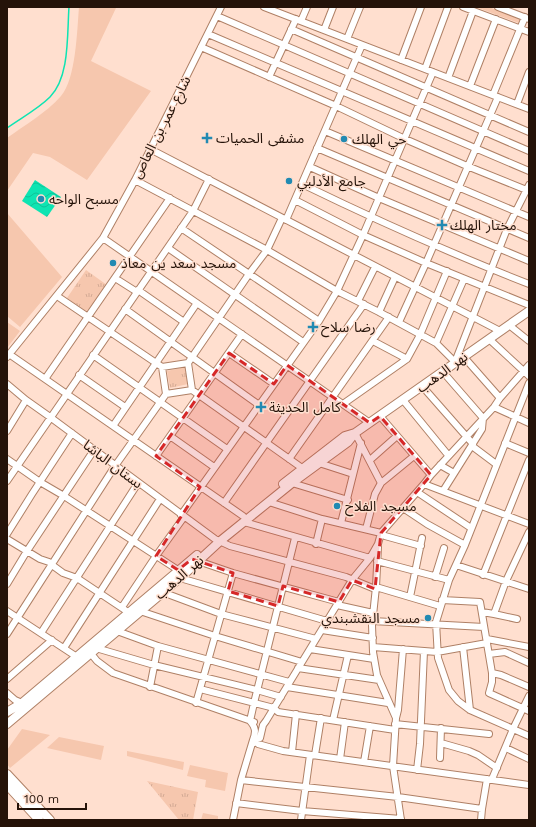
<svg xmlns="http://www.w3.org/2000/svg" width="536" height="827" font-family="'Work Sans','Noto Sans Arabic',sans-serif">
  <defs>
    <pattern id="park-tufts" width="24" height="20" patternUnits="userSpaceOnUse"><rect width="24" height="20" fill="#f6c7ae"/><path d="M3 7l-1-3M5 7V3M7 7l1-3M15 17l-1-3M17 17v-4M19 17l1-3" fill="none" stroke="#d3aa94"/></pattern>
    <pattern id="water-waves" width="16" height="10" patternUnits="userSpaceOnUse"><rect width="16" height="10" fill="#0ee4b2"/><path d="M0 5q4-4 8 0t8 0" fill="none" stroke="#0ec398"/></pattern>
  </defs>
  <rect width="100%" height="100%" fill="#ffdfcf"/>
  <path fill="#f6c7ae" d="M79,7H113L116,8L91,61L151,91L87,180L50,157L33,153L7,191V138C25,125 46,113 61,96C76,79 77,31 79,7Z
    M476,7H489L520,19L519,23Z
    M7,213L62,277L20,327L7,316Z
    M7,322L20,331L7,348Z
    M22,729L50,735L10,768L7,764V750Z
    M59,737L104,746L101,760L47,748Z
    M127,751L184,762L183,770L127,756Z
    M190,765L228,773L225,791L205,787L206,780L187,776Z
    M203,813L218,816V820H201Z"/>
  <path fill="url(#park-tufts)" d="M86,270L107,285L87,312L67,298Z
    M185,367L188,384L170,388L167,371Z
    M147,781L198,792L193,820H179Z"/>
  <path fill="url(#water-waves)" d="M35,180L61,197L47,217L22,201Z"/>
  <g fill="none" stroke-linecap="round" stroke-linejoin="round">
    <path stroke="#0ee4b2" stroke-width="1.5" d="M7,128C21,118 38,109 50,97C70,77 67,34 69,7"/>
    <defs>
      <path id="minor" d="M264,7L529,109
        M463,7L529,32
        M498,7L529,19
        M217,16L529,151
        M301,21L307,7
        M291,29L529,132
        M324,30L333,7
        M208,34L529,171
        M347,39L360,7
        M201,47L336,106L405,139L467,166L529,191
        M401,60L421,7
        M425,69L448,7
        M269,77L296,19
        M448,78L473,11
        M470,86L496,19
        M493,95L525,17
        M517,104L529,72
        M325,131L529,217
        M317,148L529,238
        M150,149L500,331
        M310,167L379,198L529,261
        M135,180L267,250L337,291L379,312L436,343L455,362L507,229L529,185
        M302,184C376,220 452,254 529,284
        M295,200L363,235L426,263L529,305
        M286,220L362,45
        M181,228L319,321
        M103,238L370,423
        M168,248L303,342
        M115,278L137,292
        M138,290L184,322
        M57,296L162,367L188,363L192,390
        M358,301L375,267
        M125,309L259,405
        M379,312L395,277
        M399,322L426,263L498,97
        M509,325L529,341
        M489,339L529,376
        M373,341L407,359
        M436,343L464,279
        M229,353L274,384
        M9,354L243,516
        M93,355L227,449
        M463,356L500,398
        M7,357L103,238L135,180L221,7
        M188,363L249,274L267,250L282,218
        M162,367L166,394L192,390L302,468
        M443,372L483,418L482,429L443,491
        M79,375L125,407
        M45,379L170,198
        M529,383L465,545L449,580L436,622L438,658L449,690L458,701L470,710L529,736
        M7,384L26,400L50,417L215,539L230,546L346,577L375,589
        M422,386L473,444
        M403,400L448,455
        M343,404L407,359L420,335L447,271
        M494,407L529,423
        M380,416L431,475L424,484L529,524
        M113,426L197,303
        M7,431L26,400
        M355,433L381,483L375,494L366,529
        M170,436L214,467
        M505,443L529,453
        M472,446L496,464
        M156,456L242,334
        M7,459L40,482L64,496L178,570
        M289,459L389,317
        M370,460L397,436
        M319,463L353,474
        M440,465L454,473
        M431,475L494,407L500,398L529,365
        M7,481L193,211L209,179
        M292,483L348,500
        M381,483L414,456
        M417,492L471,528
        M269,502L322,519L381,533L385,536L421,546
        M224,503L364,304
        M403,508L427,524L465,545
        M181,515L319,321L337,291L363,235L433,72
        M244,522L370,558
        M341,523L361,443
        M7,534L32,494L72,433
        M295,538L254,703L250,721C256,728 256,732 253,740L258,744L283,751L529,785
        M7,539L40,559L49,562L52,565L63,573L77,578L128,612
        M316,544L322,519
        M378,547L376,587L372,625L373,652L377,675L396,718L393,766L401,820
        M198,561L233,573L339,602
        M377,561L449,580
        M456,565L529,589
        M483,575L529,460
        M435,577L444,548
        M180,578L327,621
        M7,584L27,551L94,450
        M376,587L440,606
        M162,592L221,614L316,639
        M410,597L422,538
        M442,600L480,602L492,673V682L489,693L529,711
        M337,605L373,613
        M122,607L156,556L184,517
        M7,611L77,657
        M140,611L215,636L302,662
        M482,612L494,614L506,581L529,532
        M494,614L517,619
        M372,621L484,627
        M322,630L373,638
        M117,631L158,646L289,682
        M41,633L138,483
        M7,634L115,466L166,394
        M487,639L529,647
        M373,647L437,652L487,643
        M463,647L470,710
        M64,648L160,499
        M96,648L154,665L257,690L281,697
        M310,649L374,659
        M88,650L97,661L113,673L254,722
        M489,654L505,652L529,663
        M298,668L379,680
        M492,673L501,675L529,687
        M7,679L52,640
        M150,687L158,646
        M287,687L388,703
        M200,689L274,708L278,712L395,730
        M7,693L15,700L22,703
        M196,703L233,573
        M396,718L398,710L403,649
        M333,720L348,655
        M395,724L489,734
        M441,743L469,751L478,755L497,768
        M506,748L529,759
        M292,752L296,714
        M315,755L321,718
        M440,758L441,728
        M340,759L345,722
        M364,762L370,726
        M417,770L420,744L424,651
        M492,779L513,729L529,696
        M241,780L398,797L482,809L487,779
        M236,803L302,811L401,819
        M233,820L241,780L253,740L260,738L263,725L266,721L352,580L370,558L378,544L381,533L424,484
        M301,820L310,755
        M481,820L482,809"/>
      <path id="major" d="M283,484L345,436L355,433
        M7,712L22,703L197,555
        M7,724L180,578L219,542L292,483L348,442L355,433L529,311
        M7,774L50,820
        M7,785L39,820"/>
    </defs>
    <use href="#minor" stroke="#af8066" stroke-width="8"/>
    <use href="#major" stroke="#af8066" stroke-width="10"/>
    <use href="#minor" stroke="#fff" stroke-width="6"/>
    <use href="#major" stroke="#fff" stroke-width="8"/>
  </g>
  <path fill="#d62828" fill-opacity="0.2" stroke="#d62828" stroke-width="3" stroke-dasharray="8 5" stroke-linejoin="round" d="M229,353L274,384L287,365L370,423L380,416L431,475L381,533L375,589L352,580L339,602L283,586L278,606L228,591L233,573L192,559L178,570L156,556L200,487L156,456Z"/>
  <g fill="#228ab2" stroke="#ffdfcf" stroke-width="1.5">
    <path d="M205 132h4v4h4v4h-4v4h-4v-4h-4v-4h4z"/>
    <circle cx="344" cy="139" r="4"/>
    <circle cx="289" cy="181" r="4"/>
    <circle cx="41" cy="199" r="4"/>
    <path d="M440 219h4v4h4v4h-4v4h-4v-4h-4v-4h4z"/>
    <circle cx="113" cy="263" r="4"/>
    <path d="M311 321h4v4h4v4h-4v4h-4v-4h-4v-4h4z"/>
    <path d="M259 401h4v4h4v4h-4v4h-4v-4h-4v-4h4z"/>
    <circle cx="337" cy="506" r="4"/>
    <circle cx="428" cy="618" r="4"/>
  </g>
  <g text-anchor="middle" stroke-width="3" stroke-linejoin="round" paint-order="stroke">
    <g font-size="14" fill="#251309" stroke="#ffdfcf">
      <text transform="translate(161 127) rotate(-63)" y="5">شارع عمر بن العاص</text>
      <text transform="translate(442 372) rotate(-36)" y="5">نهر الدهب</text>
      <text transform="translate(113 464) rotate(37)" y="5">بستان الباشا</text>
      <text transform="translate(179 577) rotate(-41)" y="5">نهر الدهب</text>
    </g>
    <g font-size="14" fill="#251309" stroke="#ffdfcf" text-anchor="start">
      <text x="216" y="143">مشفى الحميات</text>
      <text x="352" y="144">حي الهلك</text>
      <text x="297" y="186">جامع الأدلبي</text>
      <text x="49" y="204">مسبح الواحه</text>
      <text x="450" y="230">مختار الهلك</text>
      <text x="121" y="268">مسجد سعد ين معاذ</text>
      <text x="321" y="332">رضا سلاح</text>
      <text x="269" y="412">كامل الحديثة</text>
      <text x="345" y="511">مسجد الفلاح</text>
      <text x="420" y="623" text-anchor="end">مسجد النقشبندي</text>
    </g>
  </g>
  <rect width="536" height="827" fill="none" stroke="#251309" stroke-width="16"/>
  <path d="M18 803v6h68v-6" fill="none" stroke="#251309" stroke-width="2"/>
  <text x="24" y="803" font-size="12" fill="#251309" stroke="#ffdfcf" stroke-width="3" paint-order="stroke">100 m</text>
</svg>
